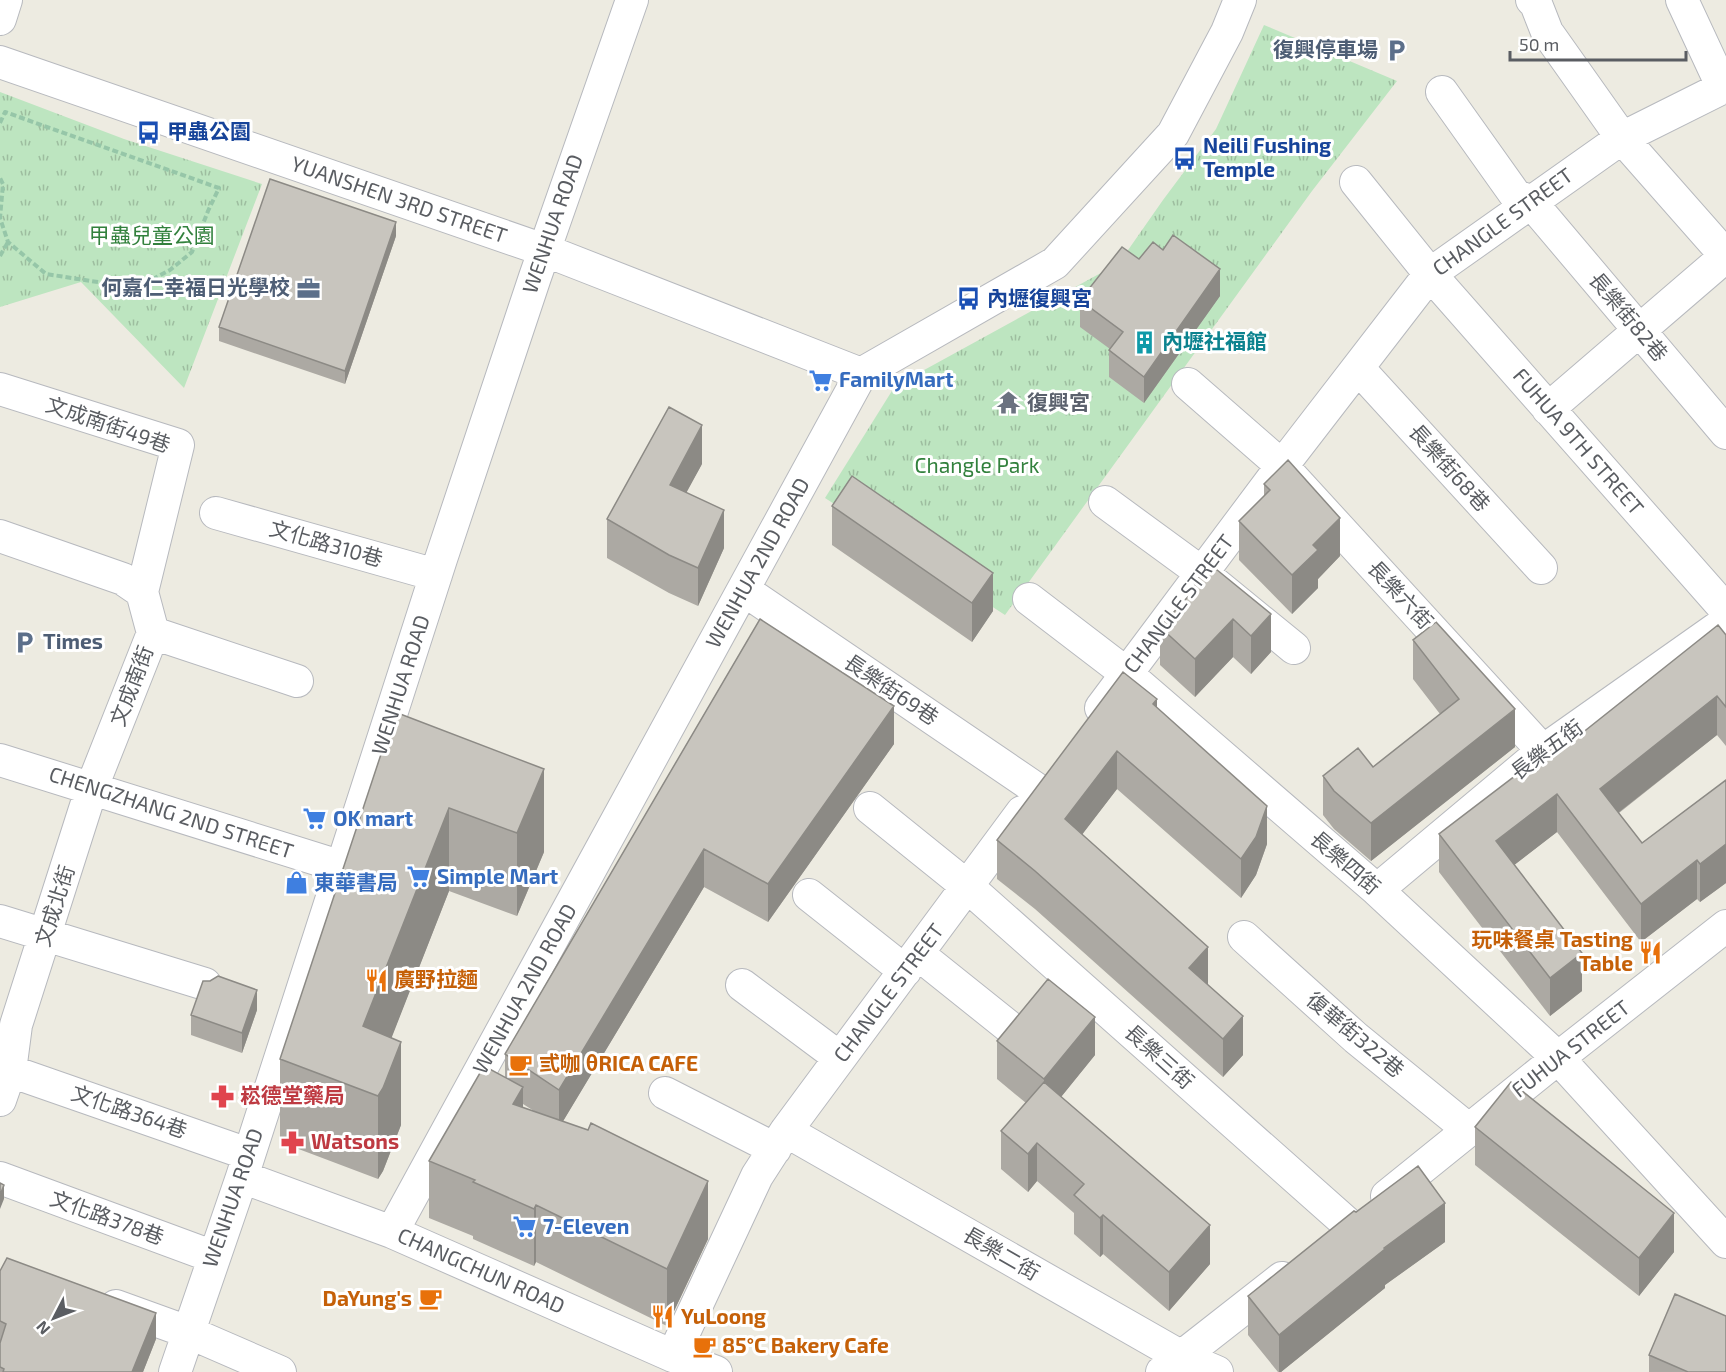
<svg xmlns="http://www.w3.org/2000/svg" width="1726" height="1372" font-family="'Exo 2','Noto Sans TC',sans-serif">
  <defs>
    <pattern id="park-tufts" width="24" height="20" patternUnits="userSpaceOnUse" patternTransform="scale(1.5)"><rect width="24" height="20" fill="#bde5c0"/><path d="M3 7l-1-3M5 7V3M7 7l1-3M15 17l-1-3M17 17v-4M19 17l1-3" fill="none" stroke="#9dbd9f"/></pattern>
  </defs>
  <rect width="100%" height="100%" fill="#edebe1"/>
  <path fill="url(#park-tufts)" d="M1264,25L1397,81L1312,191L1005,615L825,498L895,386L1119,263L1163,200L1216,129Z
    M0,92L124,139L262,184L184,388L81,282L0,307Z"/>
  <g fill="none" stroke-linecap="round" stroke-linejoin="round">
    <defs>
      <path id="minor" d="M1532,0L1536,4L1547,32L1622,138L1726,256
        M1682,0L1723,88
        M0,19L6,0
        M0,62L544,250L861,374
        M1442,92L1516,196L1530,201L1726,433
        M1356,182L1430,274L1726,610
        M1358,368L1541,568
        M1188,384L1282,466L1543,751
        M0,389L178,445L142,592
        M1548,409L1726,256
        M1105,502L1202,573L1294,648
        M216,513L436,575
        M0,536L123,579L142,592L153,633L92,787L16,1025L10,1071L0,1100
        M744,590L1038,790
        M1029,599L1127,674L1377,890L1558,1058L1726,1242
        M153,633L297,681
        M1101,708L1282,466L1430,274L1622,138L1726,86
        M0,760L342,867
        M870,808L968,887L1350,1226
        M1377,890L1543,751L1723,624
        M809,895L905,971
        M0,921L205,984
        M1244,937L1356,1038L1469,1130
        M918,954L1008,1026
        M742,985L840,1058
        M10,1071L248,1154
        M665,1093L775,1149
        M786,1131L1180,1356L1217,1372
        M242,1177L392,1232L673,1356L716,1372
        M0,1178L214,1257
        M1387,1196L1558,1058L1726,926
        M392,1232L861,374L1055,263L1173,134L1227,32L1240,0
        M116,1306L188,1332L280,1372
        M673,1356L757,1176L786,1131L1022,812
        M175,1372L242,1177L441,559L535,277L632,0
        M1162,1372L1282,1278"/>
    </defs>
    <use href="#minor" stroke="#b7b9be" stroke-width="34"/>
    <path stroke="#96c6a8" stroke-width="4" stroke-dasharray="6 3" stroke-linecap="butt" d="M0,123L5,112L219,188L208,211L192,252L170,270L136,288L46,274L8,242L0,218L3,184L0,178
      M0,256L8,242"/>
    <use href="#minor" stroke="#fff" stroke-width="32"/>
  </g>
  <path fill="#aca9a3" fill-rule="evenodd" d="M396,236L345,384L219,341V327Z
    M1139,259L1220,296L1144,403L1109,377V350L1110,349L1080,327V300Z
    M702,464L686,492L724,548L698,606L669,593L607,558V519Z
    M1264,484L1340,556L1318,579V588L1292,614L1239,560V521L1264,496Z
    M832,506L993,611L972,642L832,545Z
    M1194,583L1271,652L1251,674L1233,657L1195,697L1160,665V627L1194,590Z
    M760,619L894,744L768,922L704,887L563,1121L708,1239L667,1326L536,1262L534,1266L473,1239V1236L429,1218V1161L505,1077V1054ZM523,1104L534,1111L523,1108Z
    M1726,635V746L1717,735L1619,813L1642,843L1726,780V883L1700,902L1697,899L1641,942L1557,832L1514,865L1582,991L1550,1016L1439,872V834Z
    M1413,640L1515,747L1371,861L1334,829L1323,815V776L1373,767L1440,714L1413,679Z
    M1157,708L1267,844L1256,875L1241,898L1117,789L1082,834L1208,985L1243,1055L1223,1077L1035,909L997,879V840Z
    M395,712L544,852L517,916L449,891L391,1038L401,1125L383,1171L378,1179L280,1142V1059Z
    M257,1010L242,1053L191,1035V1015Z
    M997,1041L1095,1055L1061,1097L1210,1264L1169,1311L1103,1254L1100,1257L1074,1234V1213L1037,1181L1028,1192L1001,1169V1131L1026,1103L997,1079Z
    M1475,1127L1674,1252L1639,1296L1475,1165Z
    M1356,1212L1445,1242L1385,1285V1288L1281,1372H1278L1248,1335V1296Z
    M0,1271L156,1339L143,1372H0Z
    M1649,1355L1726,1372H1649Z"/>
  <path fill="#8c8a85" d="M396,222V236L345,384V371Z
    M1220,269V296L1144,403V377Z
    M702,425V464L670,523V485Z
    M724,510V548L698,606V568Z
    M1340,518V556L1318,579V588L1292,614V575L1313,545Z
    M993,573V611L972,642V603Z
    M1271,614V652L1251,674V636Z
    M1233,619V657L1195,697V659Z
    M1717,696V735L1600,827V789Z
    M1157,699V737L1153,704Z
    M894,706V744L768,922V884Z
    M1515,709V747L1371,861V823Z
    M1117,751V789L1065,857V819Z
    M544,769V852L517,916V833Z
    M1557,794V832L1496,879V841Z
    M1267,806V844L1256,875L1241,898V859Z
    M449,808V891L370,1093L363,1026Z
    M1726,844V883L1700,902V864Z
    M704,849V887L559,1128V1090Z
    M1697,860V899L1641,942V904Z
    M1208,947V985L1189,968Z
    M1582,953V991L1550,1016V978Z
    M257,990V1010L242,1053V1033Z
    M1243,1016V1055L1223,1077V1039Z
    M1095,1017V1055L1044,1118V1079Z
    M401,1042V1125L383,1171L378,1179V1096Z
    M523,1087V1144L513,1104Z
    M1037,1143V1181L1028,1192V1154Z
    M708,1181V1239L667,1326V1269Z
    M4,1185V1199L0,1209V1195Z
    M1445,1203V1242L1385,1285V1288L1281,1372H1279V1335L1384,1248Z
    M536,1205V1262L534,1266V1209Z
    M1674,1213V1252L1639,1296V1258Z
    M1103,1215V1254L1100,1257V1218Z
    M1210,1225V1264L1169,1311V1272Z
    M156,1313V1339L143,1372H132Z"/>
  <path fill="#c8c5be" stroke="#8c8a85" stroke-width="1.5" d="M270,179L396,222L345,371L219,327Z
    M1173,235L1220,269L1144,377L1109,350L1123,332L1080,300L1122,247L1139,259L1153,242L1163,250Z
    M669,407L702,425L670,485L724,510L698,568L669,555L607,519Z
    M1288,460L1340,518L1313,545L1318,550L1292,575L1239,521L1270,490L1264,484Z
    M852,476L993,573L972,603L832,506Z
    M1211,565L1271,614L1251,636L1233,619L1195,659L1160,627L1197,587L1194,583Z
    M760,619L894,706L768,884L704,849L559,1090L505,1054Z
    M1436,622L1515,709L1371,823L1334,791L1323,776L1358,748L1373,767L1459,699L1413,640Z
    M1718,625L1726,635V707L1717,696L1600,789L1642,843L1726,780V844L1700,864L1697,860L1641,904L1557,794L1496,841L1582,953L1550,978L1439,834L1562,740L1567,745Z
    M1123,672L1157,699L1153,704L1267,806L1256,837L1241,859L1117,751L1065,819L1208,947L1189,968L1243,1016L1223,1039L1035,871L997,840Z
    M395,712L544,769L517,833L449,808L363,1026L401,1042L383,1088L378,1096L280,1059Z
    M218,976L257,990L242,1033L191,1015L203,981H210Z
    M1048,979L1095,1017L1044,1079L997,1041Z
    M484,1066L523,1087L513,1104L588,1130L591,1123L708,1181L667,1269L536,1205L534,1209L473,1182L475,1180L429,1161Z
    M1044,1082L1210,1225L1169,1272L1103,1215L1100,1218L1074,1195L1084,1184L1037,1143L1028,1154L1001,1131Z
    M1511,1082L1674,1213L1639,1258L1475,1127Z
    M1418,1166L1445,1203L1384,1248L1385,1249L1279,1335L1248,1296L1354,1211L1356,1212Z
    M0,1183L4,1185L0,1195Z
    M7,1258L156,1313L132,1372H3L4,1369L0,1367V1343L6,1324L0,1321V1271Z
    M1675,1294L1726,1316V1372H1688L1649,1355Z"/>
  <defs>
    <symbol id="parking-bare" viewBox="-9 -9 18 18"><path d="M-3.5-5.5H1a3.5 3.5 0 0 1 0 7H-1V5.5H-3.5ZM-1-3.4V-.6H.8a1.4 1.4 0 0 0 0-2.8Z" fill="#5c6f8a" stroke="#fff" stroke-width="2.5" paint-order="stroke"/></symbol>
    <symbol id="bus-bare" viewBox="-9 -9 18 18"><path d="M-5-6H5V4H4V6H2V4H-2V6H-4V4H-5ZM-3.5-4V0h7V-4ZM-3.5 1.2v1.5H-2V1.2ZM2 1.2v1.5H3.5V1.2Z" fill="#1a4fb4" stroke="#fff" stroke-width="2.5" paint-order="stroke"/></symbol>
    <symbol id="office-bare" viewBox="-9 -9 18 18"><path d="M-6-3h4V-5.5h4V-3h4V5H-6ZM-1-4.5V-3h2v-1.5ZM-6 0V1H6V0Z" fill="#5c6f8a" stroke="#fff" stroke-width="2.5" paint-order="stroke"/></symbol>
    <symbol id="building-bare" viewBox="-9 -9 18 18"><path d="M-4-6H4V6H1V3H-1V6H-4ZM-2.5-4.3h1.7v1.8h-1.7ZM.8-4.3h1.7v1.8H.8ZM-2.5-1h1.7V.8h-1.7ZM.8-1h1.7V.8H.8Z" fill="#0f9aa8" stroke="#fff" stroke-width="2.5" paint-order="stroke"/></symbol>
    <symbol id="supermarket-bare" viewBox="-9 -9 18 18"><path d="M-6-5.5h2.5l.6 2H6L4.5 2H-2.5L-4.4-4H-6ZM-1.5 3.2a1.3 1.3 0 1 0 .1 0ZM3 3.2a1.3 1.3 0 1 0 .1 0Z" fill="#3f7fe0" stroke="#fff" stroke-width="2.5" paint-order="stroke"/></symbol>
    <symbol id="temple-bare" viewBox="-9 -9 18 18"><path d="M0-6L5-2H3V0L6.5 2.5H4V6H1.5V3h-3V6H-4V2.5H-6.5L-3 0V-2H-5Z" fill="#6b7280" stroke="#fff" stroke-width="2.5" paint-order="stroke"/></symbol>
    <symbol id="shop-bare" viewBox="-9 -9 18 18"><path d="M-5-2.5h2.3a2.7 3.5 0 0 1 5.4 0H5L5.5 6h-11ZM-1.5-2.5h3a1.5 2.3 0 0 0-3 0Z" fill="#3f7fe0" stroke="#fff" stroke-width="2.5" paint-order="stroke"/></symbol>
    <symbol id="restaurant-bare" viewBox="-9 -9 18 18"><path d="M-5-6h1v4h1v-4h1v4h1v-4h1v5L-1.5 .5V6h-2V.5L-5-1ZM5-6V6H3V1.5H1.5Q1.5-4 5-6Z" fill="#e8710a" stroke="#fff" stroke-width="2.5" paint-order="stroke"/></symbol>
    <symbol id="cafe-bare" viewBox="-9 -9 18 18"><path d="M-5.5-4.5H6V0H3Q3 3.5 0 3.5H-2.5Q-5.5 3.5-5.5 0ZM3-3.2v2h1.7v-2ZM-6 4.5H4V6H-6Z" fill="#e8710a" stroke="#fff" stroke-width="2.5" paint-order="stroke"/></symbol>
    <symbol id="pharmacy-bare" viewBox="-9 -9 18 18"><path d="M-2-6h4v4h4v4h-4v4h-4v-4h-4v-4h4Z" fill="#e0444e" stroke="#fff" stroke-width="2.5" paint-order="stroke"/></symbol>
  </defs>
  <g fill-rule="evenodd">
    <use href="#parking-bare" x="1380" y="34" width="33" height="33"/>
    <use href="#bus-bare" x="132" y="116" width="33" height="33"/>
    <use href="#bus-bare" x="1168" y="142" width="33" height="33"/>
    <use href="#office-bare" x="292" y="272" width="33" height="33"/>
    <use href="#bus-bare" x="952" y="282" width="33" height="33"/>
    <use href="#building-bare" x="1128" y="326" width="33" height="33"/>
    <use href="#supermarket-bare" x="804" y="364" width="33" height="33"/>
    <use href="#temple-bare" x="992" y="386" width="33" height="33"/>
    <use href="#parking-bare" x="8" y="626" width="33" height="33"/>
    <use href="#supermarket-bare" x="298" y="802" width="33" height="33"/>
    <use href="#supermarket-bare" x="402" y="860" width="33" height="33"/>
    <use href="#shop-bare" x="280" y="866" width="33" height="33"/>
    <use href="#restaurant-bare" x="1634" y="936" width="33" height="33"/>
    <use href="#restaurant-bare" x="360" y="964" width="33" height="33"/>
    <use href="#cafe-bare" x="504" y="1048" width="33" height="33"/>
    <use href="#pharmacy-bare" x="206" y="1080" width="33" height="33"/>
    <use href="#pharmacy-bare" x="276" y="1126" width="33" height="33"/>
    <use href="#supermarket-bare" x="508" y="1210" width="33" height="33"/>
    <use href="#cafe-bare" x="414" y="1282" width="33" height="33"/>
    <use href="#restaurant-bare" x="646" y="1300" width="33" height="33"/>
    <use href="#cafe-bare" x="688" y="1330" width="33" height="33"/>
  </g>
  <g text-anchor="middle" stroke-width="6" stroke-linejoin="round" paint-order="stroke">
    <g font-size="21" font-weight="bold" fill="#4e5e75" stroke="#fff" text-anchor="end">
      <text x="1378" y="57">復興停車場</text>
      <text x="290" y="295">何嘉仁幸福日光學校</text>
      <text x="43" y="649" text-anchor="start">Times</text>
    </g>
    <g font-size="21" font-weight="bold" fill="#164399" stroke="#fff" text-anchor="start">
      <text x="167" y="139">甲蟲公園</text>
      <text x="1203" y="153">Neili Fushing<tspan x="1203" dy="24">Temple</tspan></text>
      <text x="987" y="306">內壢復興宮</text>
    </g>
    <g font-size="21" fill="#5a5d62" stroke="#fff">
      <text transform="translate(399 200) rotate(19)" y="7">YUANSHEN 3RD STREET</text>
      <text transform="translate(1503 222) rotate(-36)" y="7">CHANGLE STREET</text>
      <text transform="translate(553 224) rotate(-71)" y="7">WENHUA ROAD</text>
      <text transform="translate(1628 317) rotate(50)" y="7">長樂街82巷</text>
      <text transform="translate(108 425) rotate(19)" y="7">文成南街49巷</text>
      <text transform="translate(1578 442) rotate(49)" y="7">FUHUA 9TH STREET</text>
      <text transform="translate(1449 468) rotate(48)" y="7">長樂街68巷</text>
      <text transform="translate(326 544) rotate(16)" y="7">文化路310巷</text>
      <text transform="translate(758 563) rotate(-61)" y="7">WENHUA 2ND ROAD</text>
      <text transform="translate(1400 595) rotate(47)" y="7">長樂六街</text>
      <text transform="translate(1179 604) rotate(-53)" y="7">CHANGLE STREET</text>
      <text transform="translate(401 685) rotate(-72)" y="7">WENHUA ROAD</text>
      <text transform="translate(132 686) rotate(-69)" y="7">文成南街</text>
      <text transform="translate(891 690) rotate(34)" y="7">長樂街69巷</text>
      <text transform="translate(1547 750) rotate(-37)" y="7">長樂五街</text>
      <text transform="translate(171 813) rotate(18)" y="7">CHENGZHANG 2ND STREET</text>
      <text transform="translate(1345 863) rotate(41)" y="7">長樂四街</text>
      <text transform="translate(55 906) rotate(-72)" y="7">文成北街</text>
      <text transform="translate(525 989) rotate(-61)" y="7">WENHUA 2ND ROAD</text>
      <text transform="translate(889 993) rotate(-53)" y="7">CHANGLE STREET</text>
      <text transform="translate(1355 1035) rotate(40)" y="7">復華街322巷</text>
      <text transform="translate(1571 1049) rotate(-38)" y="7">FUHUA STREET</text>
      <text transform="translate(1159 1057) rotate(42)" y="7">長樂三街</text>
      <text transform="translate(129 1112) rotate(19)" y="7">文化路364巷</text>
      <text transform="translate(233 1198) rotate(-71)" y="7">WENHUA ROAD</text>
      <text transform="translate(107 1218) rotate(20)" y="7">文化路378巷</text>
      <text transform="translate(1001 1254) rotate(30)" y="7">長樂二街</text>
      <text transform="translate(481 1271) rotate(24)" y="7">CHANGCHUN ROAD</text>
    </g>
    <g font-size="21" fill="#32813d" stroke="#fff">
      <text x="152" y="243">甲蟲兒童公園</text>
      <text x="977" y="473">Changle Park</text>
    </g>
    <g font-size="21" font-weight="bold" fill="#0d838f" stroke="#fff" text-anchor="start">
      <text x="1162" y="349">內壢社福館</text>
    </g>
    <g font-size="21" font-weight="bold" fill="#366cbe" stroke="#fff" text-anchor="start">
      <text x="839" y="387">FamilyMart</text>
      <text x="333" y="826">OK mart</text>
      <text x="437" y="884">Simple Mart</text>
      <text x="314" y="890">東華書局</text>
      <text x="543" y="1234">7-Eleven</text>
    </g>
    <g font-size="21" font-weight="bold" fill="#5b616d" stroke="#fff" text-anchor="start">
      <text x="1027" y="410">復興宮</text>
    </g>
    <g font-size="21" font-weight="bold" fill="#c56008" stroke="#fff" text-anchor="start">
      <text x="1633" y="947" text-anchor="end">玩味餐桌 Tasting<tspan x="1633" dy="24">Table</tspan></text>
      <text x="394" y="987">廣野拉麵</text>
      <text x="539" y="1071">弎咖 θRICA CAFE</text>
      <text x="412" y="1306" text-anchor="end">DaYung's</text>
      <text x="681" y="1324">YuLoong</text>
      <text x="722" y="1353">85°C Bakery Cafe</text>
    </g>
    <g font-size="21" font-weight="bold" fill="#be3a42" stroke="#fff" text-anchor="start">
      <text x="240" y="1103">崧德堂藥局</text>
      <text x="311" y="1149">Watsons</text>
    </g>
  </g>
  <g transform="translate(54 1318) rotate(228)" stroke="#ffffff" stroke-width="4.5" paint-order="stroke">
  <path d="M0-4.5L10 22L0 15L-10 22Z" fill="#5a5d62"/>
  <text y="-9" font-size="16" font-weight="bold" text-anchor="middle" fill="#5a5d62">N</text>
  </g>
  <path d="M1510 51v9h176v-9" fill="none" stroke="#5a5d62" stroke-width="3"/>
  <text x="1519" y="51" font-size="18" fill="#5a5d62" stroke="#ffffff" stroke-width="4.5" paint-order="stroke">50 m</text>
</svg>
